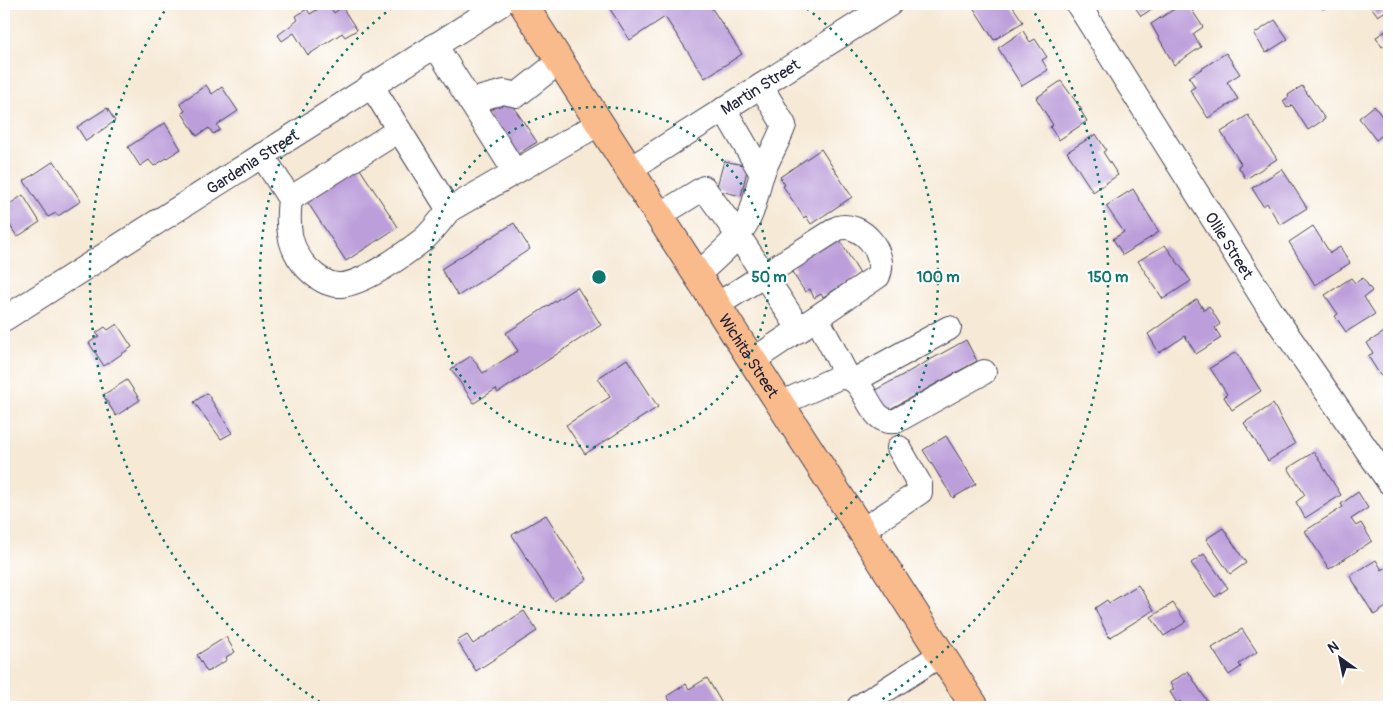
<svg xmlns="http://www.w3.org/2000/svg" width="1393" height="711" font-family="Pangolin,sans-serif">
  <rect width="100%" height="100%" fill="#fff"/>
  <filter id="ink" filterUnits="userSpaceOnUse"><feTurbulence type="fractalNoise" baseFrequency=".02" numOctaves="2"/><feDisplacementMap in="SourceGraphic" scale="10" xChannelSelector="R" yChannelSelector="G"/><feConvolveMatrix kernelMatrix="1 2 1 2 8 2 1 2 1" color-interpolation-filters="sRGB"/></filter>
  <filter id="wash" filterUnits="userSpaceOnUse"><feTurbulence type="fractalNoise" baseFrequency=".0096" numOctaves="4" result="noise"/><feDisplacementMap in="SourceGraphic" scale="20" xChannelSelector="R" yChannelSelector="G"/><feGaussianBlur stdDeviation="1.12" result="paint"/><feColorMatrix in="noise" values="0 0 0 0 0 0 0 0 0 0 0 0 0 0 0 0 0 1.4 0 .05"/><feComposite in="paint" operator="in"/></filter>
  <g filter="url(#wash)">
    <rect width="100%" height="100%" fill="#f6e9d5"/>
    <g id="blocks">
      <path fill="#bc9eda" d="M326,4H328L334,13L342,7L357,30L345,37L342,33L308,55L294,33L282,41L278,35L298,20L296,16L307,9L310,14Z
        M618,4H709L742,54L705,78L665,17L630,40L610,9Z
        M971,4H1011L1023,22L994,40Z
        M1133,4H1160L1141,16Z
        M1182,4H1188L1203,27L1193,34L1201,47L1174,65L1151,24Z
        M1320,4H1331L1323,9Z
        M1369,4H1389V9L1378,16Z
        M1275,20L1288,39L1266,53L1254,34Z
        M1389,29V43L1382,47L1376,37Z
        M1023,31L1030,42L1035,39L1047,57L1042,60L1048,70L1022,86L998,48Z
        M1226,53L1240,74L1227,82L1238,99L1208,118L1190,90L1195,87L1189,77Z
        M1061,81L1082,110L1081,111L1087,121L1059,140L1050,127L1053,125L1036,98Z
        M206,85L212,94L222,87L238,111L217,125L220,130L213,134L209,128L197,136L182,113L185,111L180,103Z
        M1302,86L1325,119L1308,130L1292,105L1287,108L1283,101L1289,97L1288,95Z
        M508,99L537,142L515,156L487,113Z
        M1374,106L1384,119L1388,115L1389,117V130L1376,140L1359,118Z
        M107,108L115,121L86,141L77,127Z
        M1248,115L1277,159L1246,179L1238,166L1241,164L1221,132Z
        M165,123L181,149L154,166L149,160L140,166L128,147Z
        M1096,134L1106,150L1103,152L1118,175L1093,192L1067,152Z
        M821,149L852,197L811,224L806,216L804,218L783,186L785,185L780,177Z
        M54,161L81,201L58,216L56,213L48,217L24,181Z
        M724,161L748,166L741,196L716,190Z
        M358,166L398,227L346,261L306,200Z
        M1282,169L1307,208L1280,225L1267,203L1263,206L1252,188Z
        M1133,189L1159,232L1123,255L1113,239L1124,232L1106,206Z
        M23,195L40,222L17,237L4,215V208Z
        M514,223L530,249L458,296L441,269Z
        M1313,226L1330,253L1340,247L1350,263L1315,285L1289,242Z
        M836,234L860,274L823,297L821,294L814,298L810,289L805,292L792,272L796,269L793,263Z
        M1165,245L1191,281L1163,299L1138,261Z
        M1351,278L1355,283L1363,278L1372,291L1364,297L1375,314L1346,332L1335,316L1338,314L1325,295Z
        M577,287L601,325L498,393L496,389L474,403L451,369L471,356L483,373L518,351L506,333Z
        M1197,299L1204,310L1209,306L1220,324L1215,328L1221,338L1196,354L1185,336L1159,353L1148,334Z
        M117,324L132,347L104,366L89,343L99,336L96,333L105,327L108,330Z
        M1389,329V378L1385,372L1380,375L1368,356L1373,353L1367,343Z
        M966,340L977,361L881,414L870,393Z
        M1236,352L1261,391L1232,410L1224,397L1227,394L1210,368Z
        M627,359L658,407L585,454L566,425L610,397L598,378Z
        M127,380L140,400L116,416L103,395Z
        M207,393L232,433L221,439L194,402Z
        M1273,404L1295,444L1268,461L1244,423Z
        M946,436L976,484L953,498L923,450Z
        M1314,452L1341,495L1305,518L1296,502L1305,495L1288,468Z
        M1358,492L1368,508L1351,519L1356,526L1361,523L1372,541L1329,569L1305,531L1343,507L1341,504Z
        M546,515L587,579L554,601L512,535Z
        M1223,528L1246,563L1230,574L1206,539Z
        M1204,554L1228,588L1215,597L1191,563Z
        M1376,560L1382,570L1387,567L1389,570V605L1374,615L1350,576Z
        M1138,585L1154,610L1109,638L1095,608L1107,600L1109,603Z
        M1173,603L1186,622L1164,636L1151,617Z
        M524,611L537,631L476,671L457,641L467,635L473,644Z
        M1242,629L1257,652L1239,664L1241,667L1229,675L1212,648Z
        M226,637L235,652L226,657L227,660L207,672L197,655Z
        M1188,671L1210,706L1208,707H1184L1180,701L1177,703L1170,692L1174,689L1170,683Z
        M707,678L724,707H674L667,696L686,684L689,689Z"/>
    </g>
  </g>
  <g filter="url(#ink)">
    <use href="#blocks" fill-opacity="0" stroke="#424052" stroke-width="1"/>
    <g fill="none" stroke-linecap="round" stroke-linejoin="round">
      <defs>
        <g id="minor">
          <path id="s1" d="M1078,4L1271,311L1389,482"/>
          <path d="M435,45L515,172L600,123"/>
          <path d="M371,85L449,210L515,172"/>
          <path d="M470,101L504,92L517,95L560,61"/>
          <path d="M724,109L762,174"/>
          <path d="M262,155L290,199C287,225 288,249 308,269C315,276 326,284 337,285C360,287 406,253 424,239C433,231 441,220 449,210"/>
          <path id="s2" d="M630,169L890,4"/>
          <path d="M290,199L399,130"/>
          <path d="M660,215L704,188L738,235L800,330"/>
          <path d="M697,275C711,262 727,249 739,234C756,212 754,197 762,174C768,158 778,142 784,125L761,86"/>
          <path d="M717,305L838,228C862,221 888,254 878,276L752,361"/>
          <path d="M817,318L847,376"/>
          <path id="s3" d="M4,319L501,4"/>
          <path d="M855,380L949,328"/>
          <path d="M780,404L837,378C869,369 864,426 896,421L984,372"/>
          <path d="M861,531L920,492V485L899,448"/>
          <path d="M859,707L940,655"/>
        </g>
        <g id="major">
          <path id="s4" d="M523,4L975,707"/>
        </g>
      </defs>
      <use href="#minor" stroke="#424052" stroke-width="26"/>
      <use href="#major" stroke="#424052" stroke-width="30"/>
      <use href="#minor" stroke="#fff" stroke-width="24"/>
      <use href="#major" stroke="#fabb8c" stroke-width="28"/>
    </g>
  </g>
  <g fill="none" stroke="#0f766e" stroke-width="2.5" stroke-dasharray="2.5 5">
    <circle cx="599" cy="277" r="170"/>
    <path d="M801 4A339 339 0 1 1 397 4"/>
    <path d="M326 706A509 509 0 0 1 167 7M1031 7A509 509 0 0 1 872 706"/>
  </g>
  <g text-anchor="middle" stroke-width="4" stroke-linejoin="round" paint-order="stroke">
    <g font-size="16" fill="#22223b" stroke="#fff">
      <text dy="6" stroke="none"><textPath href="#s2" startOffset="154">Martin Street</textPath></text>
      <text dy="6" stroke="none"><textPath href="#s3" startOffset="294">Gardenia Street</textPath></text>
      <text dy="6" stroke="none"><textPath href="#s1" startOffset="285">Ollie Street</textPath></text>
      <text dy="6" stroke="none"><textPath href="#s4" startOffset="418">Wichita Street</textPath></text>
    </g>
  </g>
  <circle cx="599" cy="277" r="8" fill="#0f766e" stroke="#fff" stroke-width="2.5"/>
  <g font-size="15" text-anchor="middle" font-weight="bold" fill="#0f766e" stroke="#fff" stroke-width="4" stroke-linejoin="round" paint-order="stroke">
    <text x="769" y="282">50 m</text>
    <text x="938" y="282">100 m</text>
    <text x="1108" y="282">150 m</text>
  </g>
  <rect width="1393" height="711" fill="none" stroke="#fff" stroke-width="20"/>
  <g transform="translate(1340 658) rotate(327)" stroke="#ffffff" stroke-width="4" paint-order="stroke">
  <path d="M0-4L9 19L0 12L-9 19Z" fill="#22223b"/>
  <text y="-8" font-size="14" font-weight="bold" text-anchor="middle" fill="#22223b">N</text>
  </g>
</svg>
